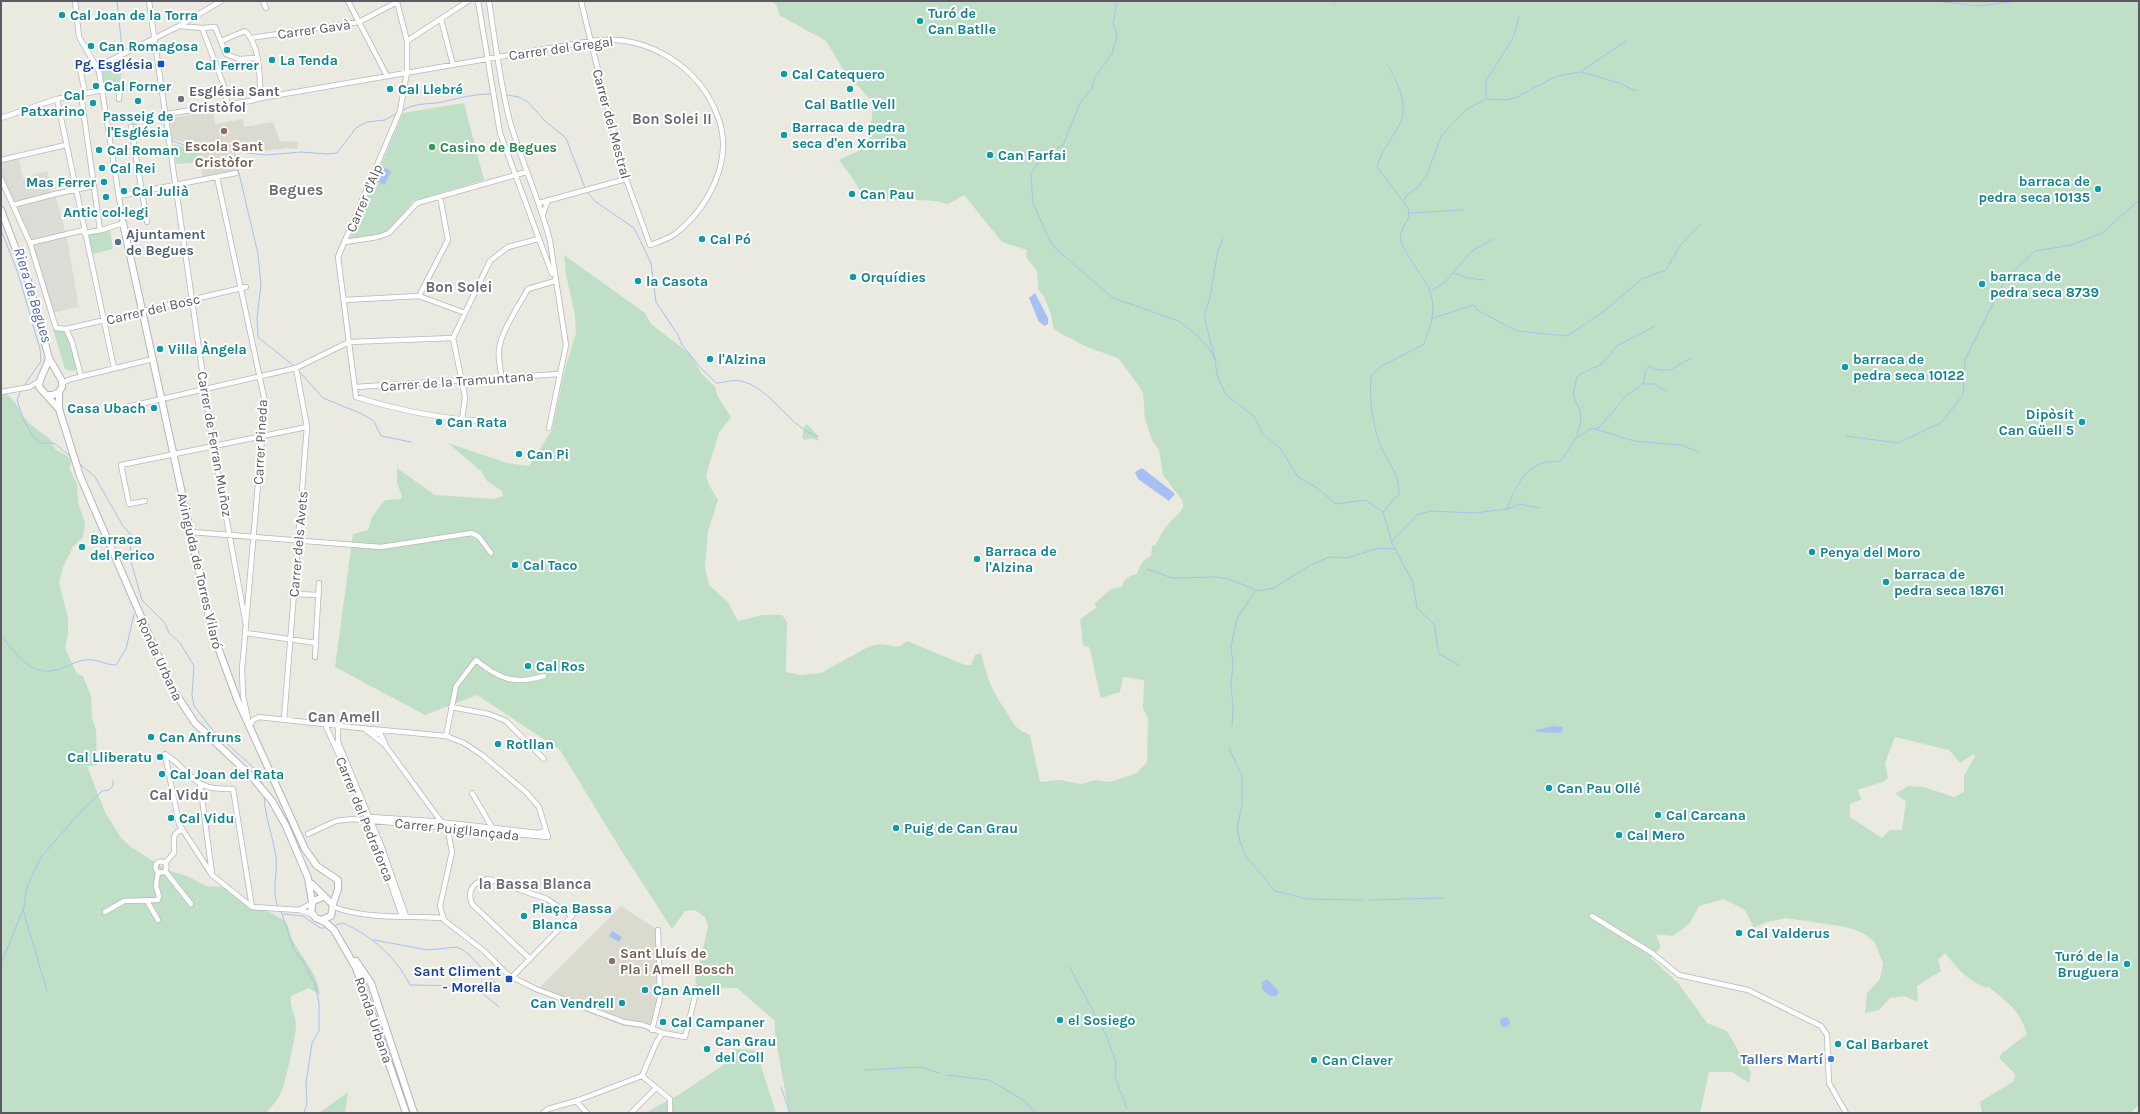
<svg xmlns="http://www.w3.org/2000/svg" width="2140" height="1114" font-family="Karla,sans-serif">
  <rect width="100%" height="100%" fill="#eaeae1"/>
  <path fill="#dcdbd5" d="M18,156L23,178L47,171L52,194H55L66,234L79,307L51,313L39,266L1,179V160Z"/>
  <path fill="#dadacf" d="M213,111L215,124L243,119L244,127L273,122L280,141L299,142L297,149L287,148L265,151L238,148L231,142L201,147L172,139L170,118Z
    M230,146L237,170L202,177L200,153Z
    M621,906L658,930L660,998L652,1032L642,1028L623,1026L535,992Z"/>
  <path fill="#c0dfc7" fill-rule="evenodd" d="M772,1H2139V1105L2130,1113H1982L1980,1102L2014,1081L2015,1074L1999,1058L2002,1053L2027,1034C2018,1008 2009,1004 1989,987L1986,988C1968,980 1957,969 1945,953L1938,960L1941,971L1917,986L1918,1002L1904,996L1890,998L1879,1010L1865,1013L1867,993L1880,979L1883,963L1874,941L1861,932L1846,927L1786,918L1766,922L1754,928L1745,910L1724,899L1699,906L1690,923L1673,936L1656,934L1661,947L1651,958L1678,983L1707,1023L1727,1031L1751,1072L1749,1083L1732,1072H1709L1700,1113H789L775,1034V1021L737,988L700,987L695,982L708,927L705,917L695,910L685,911L672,929L621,850L560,750L477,695L425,715L335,667L353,534L368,530L372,517L385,500L401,499L402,496L397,483V468L435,495L494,499L503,496L502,491L487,481L482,472L448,443L507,463L529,466L552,430L565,369L576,333L575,315L566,275L564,255L645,313L651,324L690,354L702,374L715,387L718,397L731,417L719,433L706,475L709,485L718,500L708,531L705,566L709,585L727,601L738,621L763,615H782L787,622L786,672L800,675L821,673L870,646L882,644L899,647L907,641L965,665H971L975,655L981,653C986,675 992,691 1004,708C1014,723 1012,727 1030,735L1040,782L1059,780L1081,784L1096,780L1110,782L1137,773L1147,762L1148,718L1143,708L1144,680L1123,677L1120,692L1101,698C1096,681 1094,663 1089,647L1083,645L1080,619L1096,608L1095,603L1111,589L1122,587C1123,579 1130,575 1137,574C1141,564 1141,561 1151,556L1152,546L1156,545C1159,537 1167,524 1173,519C1176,516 1180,513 1182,509C1184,506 1183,503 1182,500L1163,475L1159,450L1152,440L1145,419L1143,393L1139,386L1118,358L1087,347L1054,330L1051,314L1044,297L1038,289L1037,271L1026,257L1027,250L1002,242L964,195L948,204C920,197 894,201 865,201L854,180L839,160L869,146L873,103L843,69L826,41L779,15L777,6ZM1895,737L1949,750L1960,763L1973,754L1975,756L1964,776V792L1954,797L1924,787L1908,786L1895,794L1906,801L1902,830H1890L1882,838L1850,817V804L1862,799L1857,790L1885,781L1888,778L1885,763Z
    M123,53L120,87L103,90L98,65Z
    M464,103L484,180L413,201L394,225L383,234L350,238L403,113Z
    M174,144L200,153L201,162L176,164Z
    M110,229L113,249L93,254L88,234Z
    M56,328L66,329L79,369L71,371L65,369L53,329Z
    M1,387L17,405L21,414L30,424L50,439L55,449L72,459L69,468L77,484L78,502L85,524L83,537L73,547L63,567L59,583L68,618V634L65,648L77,674L83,676L91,696L92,719L96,730L97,765L87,766L105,812L121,838L130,846L167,870L187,876L206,886L221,887L233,891L285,921C290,927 289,934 293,941C303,959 318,974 320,995L309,988L291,996C289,1008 296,1014 296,1026C296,1035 285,1084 281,1093C278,1100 271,1107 266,1113H1Z
    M807,424L817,435L819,441L812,438L804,440L802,437L804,427Z
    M734,1049L756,1050L776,1113H645L680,1094L725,1064Z
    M348,1092L345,1113H319Z"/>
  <path fill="#a7c0f3" d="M384,168L391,171L385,185L378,182Z
    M1035,293L1048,318V324L1045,326L1039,322L1029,298Z
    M1142,468L1173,492L1175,494L1169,501L1138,479L1135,472Z
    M1553,726L1562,727L1563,730L1561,733L1537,732L1535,730Z
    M612,931L622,937L619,942L609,936Z
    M1267,979L1278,990L1279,993L1276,996H1270L1262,989V982Z
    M1500 1022a5 5 0 1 1 10 0a5 5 0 1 1-10 0Z"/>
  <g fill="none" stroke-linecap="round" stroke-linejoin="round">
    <path stroke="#a7c0f3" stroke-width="1" d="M117,1L122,49
      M1117,1L1113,24L1117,35L1112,54L1095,77L1092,89L1081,101L1063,145L1045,156L1034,168L1031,175L1033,203L1050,241L1057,250L1113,298L1179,321L1198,336L1211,351L1215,360L1217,375L1226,395L1254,416L1262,433L1280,448L1298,477L1317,488L1336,504L1365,500L1383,512
      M1334,1V5
      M1934,1L1979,6L2018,1
      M1388,65C1397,82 1408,101 1401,121C1394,137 1381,150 1377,167L1408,208C1413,221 1397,228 1401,242C1405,251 1411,260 1417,269C1438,298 1436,312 1424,344L1380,367L1371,376C1369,403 1373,432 1386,457C1394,470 1399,478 1399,494L1383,512L1392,543L1413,583L1417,608L1434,624L1439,654L1459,665
      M1582,72L1619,83L1636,91
      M506,95L519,97L528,102L545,121L566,138L585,188
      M1486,98V81L1513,38L1519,17
      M403,110C418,102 427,105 442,102C459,98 474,94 491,94
      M122,115L125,120L168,139
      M171,140L193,149L231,145L247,153L266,155L301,152L327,154L337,153L356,128L367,122L385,120L397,113
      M233,148L258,254L261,285L257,318L258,337L294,366
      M587,192L596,202L634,228L651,263L656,302L678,335L682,345L700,367L716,383C723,383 733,379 741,381C772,388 791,430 818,436
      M1404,200L1407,195L1418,187L1427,175L1441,136L1467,109L1486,99L1505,100L1515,98L1557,76L1580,72L1626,41
      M1410,213L1463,210
      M1,230L18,273L40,349L41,361L24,386
      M1453,273L1468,278L1484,280
      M1431,291L1445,282L1472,251L1494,239
      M1433,318L1474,305L1477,310L1517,331L1567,336L1603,312L1642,279L1666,270L1680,246L1701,224
      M1215,359L1205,320V312L1210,297L1218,250L1223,239
      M299,371L323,398L360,413L374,421L381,436L411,442
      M1644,384H1654L1666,391
      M21,390L17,400L24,421L34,438L40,443H54L71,457
      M1595,429L1634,441L1681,445L1699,452
      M1577,436L1581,420L1580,411L1573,395L1577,377L1580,374L1602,364L1617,346L1655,326
      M1846,436L1898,443L1942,422L1963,395L1965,360L2005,280L2035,251L2072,245L2102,233L2139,200
      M80,464L95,477L123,526L131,535L130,558L142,600L164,622L169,633L180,643L194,666L192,695L194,706L215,733L254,768L260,775L263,787
      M1508,509L1520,504L1540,508
      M1392,541L1417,515L1431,511L1474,513L1507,509C1514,490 1522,471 1542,463C1548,461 1555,462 1561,461L1576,438L1590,429L1599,428L1626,396L1643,384L1646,370L1649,366L1659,370H1670L1691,358
      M1147,569L1172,578L1215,577L1229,579L1259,591L1274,588L1309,566L1329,557L1347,558L1379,548L1396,549
      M2,636C14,653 32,677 56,670C66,668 75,661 85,660C97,658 105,665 116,665L126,649L134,614
      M1232,726L1233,708L1231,684L1233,664L1231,647L1237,618L1255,591
      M1229,748L1242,776V805L1237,828L1240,842L1245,855L1275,891L1308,899L1362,900
      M264,796C265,817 273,837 276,857C278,874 271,890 278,907
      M1369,900L1443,898
      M23,910L47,991
      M281,911L294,950L302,960L315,984L319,1003V1031L312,1043L306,1083L307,1103L304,1113
      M283,914L303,916L320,928H325
      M336,925L343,923C372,936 396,957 410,985L474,986L499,1007
      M374,940L428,950L457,947C473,953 484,974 498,985
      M2,961L24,907L26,890L33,873L42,856L83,809L102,791L109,790L113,786V781
      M1069,966L1107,1037L1116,1062L1115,1077L1127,1109
      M864,1070L921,1067L939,1073
      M947,1075L989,1080L1025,1101L1036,1113
      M781,1087L790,1113"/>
    <defs>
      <path id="street" d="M75,1L79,37L99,71L123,223L102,230L84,233
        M149,1L213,446L246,625
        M263,1L266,8
        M348,1L387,76
        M478,1L500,133L552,274
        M489,1C495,41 500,83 510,122C522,163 540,201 550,241L566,345L549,428
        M441,19L453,65
        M180,26L202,28L224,86L227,103
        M202,28L215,27L226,54L239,59L257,58
        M251,38L359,22L397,2L407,41V72L400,111L338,257L356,397C398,410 441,419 485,421
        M221,41L245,31C261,47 259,76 261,98
        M407,41L468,1
        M79,63L85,93
        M97,67L179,26L221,1
        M81,94L100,230
        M57,99L114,368
        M119,99L120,87
        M166,114L250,101L261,98L591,41C646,33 701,66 719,120C733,162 708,208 675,234C668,239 658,242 650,245L626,179L593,50C589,34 585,18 581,1
        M1,118L57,99L103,90
        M131,127L147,222
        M1,160L66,145
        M217,177L265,402L242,670L243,696L248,718
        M1,179L30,243L56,328L66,329L246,287
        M119,196L236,173
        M539,203L626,179
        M13,205L55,194L93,186
        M543,214L548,200
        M345,242L378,237L389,233L417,203L526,172
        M30,243L84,230
        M419,296L448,240L440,196
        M344,300L419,296L465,313
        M66,329L72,342L81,376
        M502,378C500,367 497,355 500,344C503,329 520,303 528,289L555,281
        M62,383L71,379L153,359
        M355,387L559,374
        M1,392L30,387L39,381
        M127,407L296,368L349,342L453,338
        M462,420L465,397L453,338L490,261L508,247L538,239
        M145,501L129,504L121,465L307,427
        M191,532L381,547L472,533L479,537L491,553
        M294,594L319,595
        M246,633L316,643
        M315,657L319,583
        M451,707L489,714L506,721L544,759
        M284,720L307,427L296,368
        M325,724L368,820L402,916
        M250,725L253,720L259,717L369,729L381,735L385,743
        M338,726V742L381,845L406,916
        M366,730L385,745L448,831L452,852L440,906L444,920L484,951L508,975L536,989L624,1022L643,1025L663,1033L685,1037L697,988
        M446,736L456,686L476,660C499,679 514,685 544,676
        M200,783L212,874
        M472,793L493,829
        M370,817L431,821L538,833L546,831
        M308,834L336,821L352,819L548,837L539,807L526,792L482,755L464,743L446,736L371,729
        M155.5 867a5.5 5.5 0 1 1 11 0a5.5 5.5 0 1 1-11 0Z
        M165,863L174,853C175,843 170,833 182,830
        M165,871L191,904
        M147,901L158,920
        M252,907L233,789C225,789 215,789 208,787C192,782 180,763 165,754L179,824L212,875L252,907L299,910L312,914
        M334,907C364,919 409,916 443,918
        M299,910L311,904
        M105,912L124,901L158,900L159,896L156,886L158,872
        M1592,916L1652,953L1679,975L1748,990L1821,1026L1827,1035L1829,1083L1846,1113
        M512,977L572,916L547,899L489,879C475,881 466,889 472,904L530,959
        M652,1030L660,998L658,930
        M642,1076L670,1099V1113
        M576,1101L587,1113
        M543,1113L548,1109L576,1101L642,1076L657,1041L663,1033
        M631,1113L656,1088"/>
      <path id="secondary" d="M1,210L29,284L49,358L62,381V387L59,392L53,395H47
        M123,223L212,631L237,699L305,849L317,866L338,880V889L333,904
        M49,358C47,368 39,377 39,387L59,409
        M59,392V409L80,476L172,688L195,723L251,776L272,801L286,826L308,878L312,902
        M312,884L333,905L331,916L321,920
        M323,897L313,901L311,912L316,918L325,922L334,930L356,968L406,1113
        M356,961L371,983L414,1113"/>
    </defs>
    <use href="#street" stroke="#b6b7bc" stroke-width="6"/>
    <use href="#secondary" stroke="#b4b5bb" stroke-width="8"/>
    <use href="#street" stroke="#fff" stroke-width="4.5"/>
    <use href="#secondary" stroke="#fff" stroke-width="6"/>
  </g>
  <g fill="#0f9aa8" stroke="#fff" stroke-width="1.5">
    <circle cx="62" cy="15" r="4"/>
    <circle cx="920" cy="21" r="4"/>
    <circle cx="91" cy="46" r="4"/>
    <circle cx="227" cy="50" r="4"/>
    <circle cx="272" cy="60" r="4"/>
    <circle cx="784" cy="74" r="4"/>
    <circle cx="96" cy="86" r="4"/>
    <circle cx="390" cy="89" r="4"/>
    <circle cx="850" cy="89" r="4"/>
    <circle cx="138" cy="101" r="4"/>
    <circle cx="93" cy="103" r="4"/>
    <circle cx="784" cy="135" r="4"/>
    <circle cx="99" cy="150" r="4"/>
    <circle cx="990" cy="155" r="4"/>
    <circle cx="102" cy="168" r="4"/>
    <circle cx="104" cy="182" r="4"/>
    <circle cx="2098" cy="189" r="4"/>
    <circle cx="124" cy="191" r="4"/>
    <circle cx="852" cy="194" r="4"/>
    <circle cx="106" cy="197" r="4"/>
    <circle cx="702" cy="239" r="4"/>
    <circle cx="853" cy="277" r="4"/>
    <circle cx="638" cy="281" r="4"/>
    <circle cx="1982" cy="284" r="4"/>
    <circle cx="160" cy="349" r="4"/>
    <circle cx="710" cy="359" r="4"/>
    <circle cx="1845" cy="367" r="4"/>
    <circle cx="154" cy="408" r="4"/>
    <circle cx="439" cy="422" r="4"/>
    <circle cx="2082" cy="422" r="4"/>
    <circle cx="519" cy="454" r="4"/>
    <circle cx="82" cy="547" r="4"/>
    <circle cx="1812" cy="552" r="4"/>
    <circle cx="977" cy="559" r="4"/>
    <circle cx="515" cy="565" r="4"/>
    <circle cx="1886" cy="582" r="4"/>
    <circle cx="528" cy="666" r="4"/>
    <circle cx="151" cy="737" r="4"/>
    <circle cx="498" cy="744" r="4"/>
    <circle cx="160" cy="757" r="4"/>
    <circle cx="162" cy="774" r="4"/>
    <circle cx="1549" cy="788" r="4"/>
    <circle cx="1658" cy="815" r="4"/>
    <circle cx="171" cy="818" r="4"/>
    <circle cx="896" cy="828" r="4"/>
    <circle cx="1619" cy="835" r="4"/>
    <circle cx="524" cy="916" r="4"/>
    <circle cx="1739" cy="933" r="4"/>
    <circle cx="2127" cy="964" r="4"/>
    <circle cx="645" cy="990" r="4"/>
    <circle cx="622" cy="1003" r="4"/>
    <circle cx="1060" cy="1020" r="4"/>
    <circle cx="663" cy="1022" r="4"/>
    <circle cx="1838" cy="1044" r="4"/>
    <circle cx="707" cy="1049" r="4"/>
    <circle cx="1314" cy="1060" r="4"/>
  </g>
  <g fill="#1a4fb4" stroke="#fff" stroke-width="1.5">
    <rect x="157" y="60" width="8" height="8" rx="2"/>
    <rect x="505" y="975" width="8" height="8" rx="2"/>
  </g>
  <circle fill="#6b7280" stroke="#fff" stroke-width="1.5" cx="181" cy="99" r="4"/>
  <g fill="#8d6e63" stroke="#fff" stroke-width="1.5">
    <circle cx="224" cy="131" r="4"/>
    <circle cx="612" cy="961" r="4"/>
  </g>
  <circle fill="#2e9e5b" stroke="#fff" stroke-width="1.5" cx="432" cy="147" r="4"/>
  <circle fill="#5c6f8a" stroke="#fff" stroke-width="1.5" cx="118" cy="242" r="4"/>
  <circle fill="#3f7fe0" stroke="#fff" stroke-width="1.5" cx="1831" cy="1059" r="4"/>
  <g text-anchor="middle" stroke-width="4" stroke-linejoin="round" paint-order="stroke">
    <g font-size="14" font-weight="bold" fill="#0d838f" stroke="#fff" text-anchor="start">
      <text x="928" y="18">Turó de<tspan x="928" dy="16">Can Batlle</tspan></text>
      <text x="70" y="20">Cal Joan de la Torra</text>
      <text x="99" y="51">Can Romagosa</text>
      <text x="280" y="65">La Tenda</text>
      <text x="227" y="70" text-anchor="middle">Cal Ferrer</text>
      <text x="792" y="79">Cal Catequero</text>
      <text x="104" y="91">Cal Forner</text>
      <text x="398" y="94">Cal Llebré</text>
      <text x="85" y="100" text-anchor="end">Cal<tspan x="85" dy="16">Patxarino</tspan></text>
      <text x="850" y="109" text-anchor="middle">Cal Batlle Vell</text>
      <text x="138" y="121" text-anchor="middle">Passeig de<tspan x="138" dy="16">l'Església</tspan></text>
      <text x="792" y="132">Barraca de pedra<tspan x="792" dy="16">seca d'en Xorriba</tspan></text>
      <text x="107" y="155">Cal Roman</text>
      <text x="998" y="160">Can Farfai</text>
      <text x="110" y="173">Cal Rei</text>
      <text x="2090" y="186" text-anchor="end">barraca de<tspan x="2090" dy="16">pedra seca 10135</tspan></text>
      <text x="96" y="187" text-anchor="end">Mas Ferrer</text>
      <text x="132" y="196">Cal Julià</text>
      <text x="860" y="199">Can Pau</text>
      <text x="106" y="217" text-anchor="middle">Antic col·legi</text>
      <text x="710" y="244">Cal Pó</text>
      <text x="1990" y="281">barraca de<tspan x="1990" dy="16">pedra seca 8739</tspan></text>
      <text x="861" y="282">Orquídies</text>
      <text x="646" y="286">la Casota</text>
      <text x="168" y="354">Villa Àngela</text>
      <text x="718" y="364">l'Alzina</text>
      <text x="1853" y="364">barraca de<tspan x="1853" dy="16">pedra seca 10122</tspan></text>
      <text x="146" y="413" text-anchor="end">Casa Ubach</text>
      <text x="2074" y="419" text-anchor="end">Dipòsit<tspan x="2074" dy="16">Can Güell 5</tspan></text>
      <text x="447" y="427">Can Rata</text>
      <text x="527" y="459">Can Pi</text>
      <text x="90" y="544">Barraca<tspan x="90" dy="16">del Perico</tspan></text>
      <text x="985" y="556">Barraca de<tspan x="985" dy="16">l'Alzina</tspan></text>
      <text x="1820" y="557">Penya del Moro</text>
      <text x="523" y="570">Cal Taco</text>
      <text x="1894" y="579">barraca de<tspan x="1894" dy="16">pedra seca 18761</tspan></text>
      <text x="536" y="671">Cal Ros</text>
      <text x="159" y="742">Can Anfruns</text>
      <text x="506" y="749">Rotllan</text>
      <text x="152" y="762" text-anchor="end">Cal Lliberatu</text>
      <text x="170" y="779">Cal Joan del Rata</text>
      <text x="1557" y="793">Can Pau Ollé</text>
      <text x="1666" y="820">Cal Carcana</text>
      <text x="179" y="823">Cal Vidu</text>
      <text x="904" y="833">Puig de Can Grau</text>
      <text x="1627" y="840">Cal Mero</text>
      <text x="532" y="913">Plaça Bassa<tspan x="532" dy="16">Blanca</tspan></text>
      <text x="1747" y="938">Cal Valderus</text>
      <text x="2119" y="961" text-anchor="end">Turó de la<tspan x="2119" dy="16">Bruguera</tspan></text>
      <text x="653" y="995">Can Amell</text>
      <text x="614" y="1008" text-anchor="end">Can Vendrell</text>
      <text x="1068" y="1025">el Sosiego</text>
      <text x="671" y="1027">Cal Campaner</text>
      <text x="715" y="1046">Can Grau<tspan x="715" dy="16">del Coll</tspan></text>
      <text x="1846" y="1049">Cal Barbaret</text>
      <text x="1322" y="1065">Can Claver</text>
    </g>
    <g font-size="14" fill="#595b60" stroke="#fff">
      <text transform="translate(314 29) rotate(-8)" y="5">Carrer Gavà</text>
      <text transform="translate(561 48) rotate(-8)" y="5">Carrer del Gregal</text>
      <text transform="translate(612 124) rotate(75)" y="5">Carrer del Mestral</text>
      <text transform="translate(364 198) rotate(-67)" y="5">Carrer d'Alp</text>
      <text transform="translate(153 309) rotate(-13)" y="5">Carrer del Bosc</text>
      <text transform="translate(457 381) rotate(-4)" y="5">Carrer de la Tramuntana</text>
      <text transform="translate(260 442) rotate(-87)" y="5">Carrer Pineda</text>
      <text transform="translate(215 444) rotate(80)" y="5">Carrer de Ferran Muñoz</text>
      <text transform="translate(298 544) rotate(-85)" y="5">Carrer dels Avets</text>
      <text transform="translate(200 571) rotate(77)" y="5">Avinguda de Torres Vilaró</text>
      <text transform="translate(160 659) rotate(65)" y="5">Ronda Urbana</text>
      <text transform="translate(365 819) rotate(68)" y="5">Carrer del Pedraforca</text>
      <text transform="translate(457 829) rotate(6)" y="5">Carrer Puigllançada</text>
      <text transform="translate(374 1020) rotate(71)" y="5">Ronda Urbana</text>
    </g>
    <g font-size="14" font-weight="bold" fill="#164399" stroke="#fff" text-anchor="end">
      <text x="153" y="69">Pg. Església</text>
      <text x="501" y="976">Sant Climent<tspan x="501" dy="16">- Morella</tspan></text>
    </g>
    <g font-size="14" font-weight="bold" fill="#5b616d" stroke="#fff" text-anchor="start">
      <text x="189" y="96">Església Sant<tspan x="189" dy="16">Cristòfol</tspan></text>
    </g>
    <g font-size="14" font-weight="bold" fill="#785e54" stroke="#fff">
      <text x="224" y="151">Escola Sant<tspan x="224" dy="16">Cristòfor</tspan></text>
      <text x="620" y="958" text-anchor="start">Sant Lluís de<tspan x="620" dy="16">Pla i Amell Bosch</tspan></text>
    </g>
    <g font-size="14" font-weight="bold" fill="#27864d" stroke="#fff" text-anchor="start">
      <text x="440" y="152">Casino de Begues</text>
    </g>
    <g font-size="14" font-weight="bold" fill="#4e5e75" stroke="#fff" text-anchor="start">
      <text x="126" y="239">Ajuntament<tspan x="126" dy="16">de Begues</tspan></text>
    </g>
    <g font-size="14" font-weight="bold" fill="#366cbe" stroke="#fff" text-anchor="end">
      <text x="1823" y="1064">Tallers Martí</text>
    </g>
    <g font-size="15" font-weight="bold" fill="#6a6c71" stroke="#fff">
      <text x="672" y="124">Bon Solei II</text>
      <text x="459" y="292">Bon Solei</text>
      <text x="344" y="722">Can Amell</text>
      <text x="179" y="800">Cal Vidu</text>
      <text x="535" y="889">la Bassa Blanca</text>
    </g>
    <g font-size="15" font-style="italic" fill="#4f67b2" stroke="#fff">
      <text transform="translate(33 295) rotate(73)" y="5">Riera de Begues</text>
    </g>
    <g font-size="16" font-weight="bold" fill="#6a6c71" stroke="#fff">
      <text x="296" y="195">Begues</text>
    </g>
  </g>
  <rect width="2140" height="1114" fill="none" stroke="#595b60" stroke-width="4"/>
</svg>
